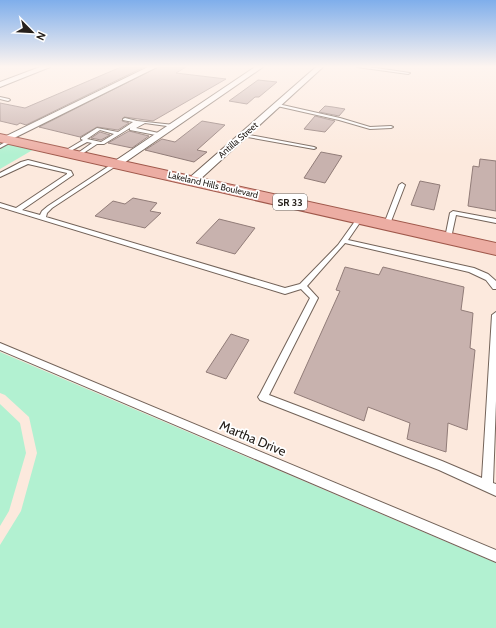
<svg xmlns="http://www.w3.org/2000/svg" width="496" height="628" font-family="Cabin,sans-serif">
  <rect width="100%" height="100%" fill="#fce9dd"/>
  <path fill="#b2f1d1" d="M0,140L36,148L0,169Z
    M0,352L496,563V628H0V545L21,511L37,453L29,417L5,395L0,393Z
    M0,404L20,423L26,453L9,511L0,526Z"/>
  <path fill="#c8b2ae" stroke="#917c78" d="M121,67H144L26,125L20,123L17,125L0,121V103L25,108Z
    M158,67H186L176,73L226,79L153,121L124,117L122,121L129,123L118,130L97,127L80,137L39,127Z
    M258,80L277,82L259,97H255L247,104L229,101Z
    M325,106L333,107L345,109L339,116L319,112Z
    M315,116L335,121L325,132L304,129Z
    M202,121L225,125L197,150L207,152L194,162L145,150L162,139L175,142Z
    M129,131L149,136L132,148L108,143Z
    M100,132L110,135L101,140L91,138Z
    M321,152L342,156L325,183L304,178Z
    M480,159L496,161V211L468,206L473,166L479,167Z
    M420,181L440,185L434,210L411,205Z
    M133,198L157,203L150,211L161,213L145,228L95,216L113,201L125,204Z
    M219,219L255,228L235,254L196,243Z
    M345,267L379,275L383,267L464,287L461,310L473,313L470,348L475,350L467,430L448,423L446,452L407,439L410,423L368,407L364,421L294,393L340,291L336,290Z
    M231,334L249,340L226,379L206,372Z"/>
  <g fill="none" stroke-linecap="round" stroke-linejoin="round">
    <defs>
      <path id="service" d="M357,67H369L410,73L408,74Z
        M0,97L9,99L10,100L8,101L0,99Z
        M278,104L340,118L370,127L391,126L393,127L391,128L370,129L339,120L277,106Z
        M125,118L137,121L174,125L176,126L174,127L145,123L136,128L163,134V135L161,136L130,130V128L138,123L104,144H97L79,156L75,155L92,143L87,142L67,153L63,152L83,140L81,139V138L97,128L118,132L133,122L123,120V119ZM100,130L114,134L101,142L87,139Z
        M244,134L314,147L316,148L314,149L242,136V135Z
        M11,139L15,140L0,148V145Z
        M28,160L71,171L73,175L22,210L40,215L42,211L48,206L115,162H119V164L52,208L47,213L46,217L285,288L300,284L338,245L358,217L360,216L363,218L348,240L474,268L488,274L496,281V289H493L486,280L469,272L345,243L307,286L318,298L269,395L442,461L482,478L492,315L496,312V401L493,483L496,484V496L439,470L260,400L258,397L260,394L310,298L301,289L285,294L0,207V203L16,208L67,174V173L28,164L0,177V173L21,162Z
        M402,183L405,185L390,224L389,225H385L384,224L399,185Z
        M453,211L496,219V223L456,215L451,238L448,240L446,239L445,238L450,213Z
        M0,343L496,550V562L0,350Z"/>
      <path id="minor" d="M40,67H50L0,87V82Z
        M148,67H157L8,141H2L0,139Z
        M255,67H263L121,165H113L112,163Z
        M316,67H323L196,183H188L187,181L188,179Z"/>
      <path id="primary" d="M0,134L496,243V255L0,142Z"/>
    </defs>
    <use href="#service" stroke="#736359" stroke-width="2"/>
    <use href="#minor" stroke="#736359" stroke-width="2"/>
    <use href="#primary" stroke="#9f584b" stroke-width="2"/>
    <use href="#service" fill="#fff" fill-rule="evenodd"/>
    <use href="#minor" fill="#fff" fill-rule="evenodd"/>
    <use href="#primary" fill="#ecada3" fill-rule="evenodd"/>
  </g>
  <linearGradient id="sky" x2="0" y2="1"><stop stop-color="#7faeeb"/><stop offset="0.43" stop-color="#fef5f0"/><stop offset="1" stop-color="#fef5f0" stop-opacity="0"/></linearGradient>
  <rect width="496" height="155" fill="url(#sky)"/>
  <g text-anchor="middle" stroke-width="3.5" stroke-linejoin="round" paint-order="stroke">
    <g font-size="9" fill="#27211c" stroke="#fff">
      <text transform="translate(238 140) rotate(-41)" y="3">Antilla Street</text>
      <text transform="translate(213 185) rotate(13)" y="3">Lakeland Hills Boulevard</text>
    </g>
    <rect fill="#fff" stroke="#686460" stroke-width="1" x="273" y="194" width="34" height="16" rx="3"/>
    <g font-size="10" font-weight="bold" fill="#27211c">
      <text x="290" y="206">SR 33</text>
    </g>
    <g font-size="13" fill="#27211c" stroke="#fff">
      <text transform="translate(253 438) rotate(23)" y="5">Martha Drive</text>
    </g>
  </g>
  <g transform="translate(32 32) rotate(114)" stroke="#ffffff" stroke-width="3" paint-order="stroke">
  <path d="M0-3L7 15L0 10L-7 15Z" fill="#27211c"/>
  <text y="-6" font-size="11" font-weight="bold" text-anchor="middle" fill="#27211c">N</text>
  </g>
</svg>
